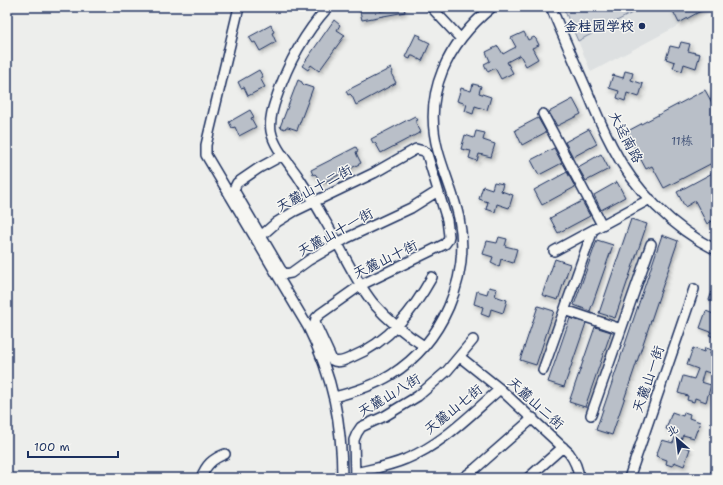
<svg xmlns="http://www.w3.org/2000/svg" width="723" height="485" font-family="'Shantell Sans','LXGW WenKai TC',sans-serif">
  <defs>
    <filter id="shadow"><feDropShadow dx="1.5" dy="2.5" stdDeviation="2" flood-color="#0004"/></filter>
  </defs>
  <rect width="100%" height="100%" fill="#edeeec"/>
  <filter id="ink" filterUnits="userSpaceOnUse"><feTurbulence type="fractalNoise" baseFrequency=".025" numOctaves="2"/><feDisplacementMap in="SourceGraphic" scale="8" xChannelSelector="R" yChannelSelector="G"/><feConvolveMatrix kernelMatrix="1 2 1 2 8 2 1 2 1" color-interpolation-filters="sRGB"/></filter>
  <g filter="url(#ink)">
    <path fill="#dde0e1" d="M634,7H713L591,72L578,41L635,11Z"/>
    <path fill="#ced2d7" stroke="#74809a" d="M563,7H634L636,11L578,41Z"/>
    <path fill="#b9bfc8" stroke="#1b2f5e" filter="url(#shadow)" d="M359,7H380V11L391,9V7H404L405,12L362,20Z
      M676,7H708L679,23L672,9Z
      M334,20L340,25L337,30L345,35L319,71L311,65L308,70L302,66Z
      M271,25L274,32L272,33L276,42L260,51L255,42L253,43L249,37Z
      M524,32L528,40L534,37L536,39L539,45L532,48L538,59L526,66L520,55L507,62L513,73L501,79L495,68L488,72L484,64L490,61L486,52L498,46L503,54L510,50L516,47L511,38Z
      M416,34L421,36L420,38L430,43L422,61L413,56H411L410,59L405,57Z
      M681,42L690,44L688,51L700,54L696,68L684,64L682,71L673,68L675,62L666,59L670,46L679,48Z
      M391,68L393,72L391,73L396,83L356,105L352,96L350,94L348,95L346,91Z
      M259,70L263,77L260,78L265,87L248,96L244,87L241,88L238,82Z
      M625,71L633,73L631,80L643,84L639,97L627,93L625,101L617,98L619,91L609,88L613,75L623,78Z
      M298,80L302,82V83L304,85L313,88L297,130L288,127H286L285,129L280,127Z
      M473,84L481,86L479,93L491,97L487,110L475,106L473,114L465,111L467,104L457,101L461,88L471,91Z
      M705,90L716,110V161L664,188L652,166L646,169L626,132Z
      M573,99L581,114L557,126L549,112Z
      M250,110L254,117L251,118L256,127L239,136L235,127L232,128L229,122Z
      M415,116L418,120L416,121V123L421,132L381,153L376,144L375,143H373L371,139Z
      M538,118L546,132L522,145L515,130Z
      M589,129L597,144L573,157L565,142Z
      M476,131L485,133L483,140L495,144L491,157L479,154L477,161L469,158L471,151L461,149L465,135L474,138Z
      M356,147L358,151L356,152L357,155L361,163L321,184L317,176L315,174L313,175L311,170Z
      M554,148L562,163L539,175L531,160Z
      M601,154L609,169L586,181L578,167Z
      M716,171V219L707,224L695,201L685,207L677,192Z
      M567,172L575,187L542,205L534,190Z
      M494,182L503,184L501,191L513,195L509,208L497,204L495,212L486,209L488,202L479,199L483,186L492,189Z
      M617,182L625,197L601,210L594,195Z
      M582,201L590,216L558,233L550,218Z
      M631,219L647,224L615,318L599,313Z
      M662,235L678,241L612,435L596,430Z
      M499,237L507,239L505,246L517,249L513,263L501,259L499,267L491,263L493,257L483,254L487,241L497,243Z
      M597,240L613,245L590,311L574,305Z
      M555,259L570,264L558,300L542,295Z
      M715,283L716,284V303L709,300Z
      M489,287L497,289L495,296L507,300L503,313L491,309L489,317L481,314L483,307L474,304L477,291L487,294Z
      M538,306L554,311L536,365L520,360Z
      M706,311L716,315V338L709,335L711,332L700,328Z
      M570,318L586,323L564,387L548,382Z
      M595,327L611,332L585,407L569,402Z
      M693,348L704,352L705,348L711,350L710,354L716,356L715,375L704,371L701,382L711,385L706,402L695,398L694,402L687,400L688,396L678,393L683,376L694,379L698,369L687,365Z
      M672,412L683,416L684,412L690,414L689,418L700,422L694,438L683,435L679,445L690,449L684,466L674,462L672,466L666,464L667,460L656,456L662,440L673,443L677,432L666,429Z"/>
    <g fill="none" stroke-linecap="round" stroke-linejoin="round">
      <defs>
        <path id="minor" d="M239,7L206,145V155L308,327C333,377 342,423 342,478
          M328,7C305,33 288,63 277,96C273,107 269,119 271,131C274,147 288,162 297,175C306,189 316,204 324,219C341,247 353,278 373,303C388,320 405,334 424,346
          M431,7L460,38
          M551,7C562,34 574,61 586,88C594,108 602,127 612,146C634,190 673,228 716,250
          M543,114L602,225
          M283,155L259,168L237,183L234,189L235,192L261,236L277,222L295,211L374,173L416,149L424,151L427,154L447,220L449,236L448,240L445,244L361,285L320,314L316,318L315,323L332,360C338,364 346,360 352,357C389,342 413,311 432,277
          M261,236L281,270L285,274L291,273L309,260L347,238L411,208L438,191
          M554,251L650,199
          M565,310L621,329
          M460,357L500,389L569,453C575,461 578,468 579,478
          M543,370L593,230
          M334,397C354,392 373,386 391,375C442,343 471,278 459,218C454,195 444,173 438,151C422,93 448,43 492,7
          M591,415L651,244
          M355,473C372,469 390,466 406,459C443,444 471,414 500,389
          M201,478C206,465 212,459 225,454
          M355,478L354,440L357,433L361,427L385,416L418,396L447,371L473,340
          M463,478L476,468L533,418
          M528,478L563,447
          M629,478L694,289
          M715,478L716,474"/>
      </defs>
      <use href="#minor" stroke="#1b2f5e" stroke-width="12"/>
      <use href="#minor" stroke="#f6f6f2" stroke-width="9"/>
    </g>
  </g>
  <circle fill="#1b2f5e" stroke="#f6f6f2" stroke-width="1.5" cx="642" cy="26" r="4"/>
  <g text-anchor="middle" stroke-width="3" stroke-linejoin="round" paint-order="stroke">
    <g font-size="12" fill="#425378">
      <text x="682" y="145">11栋</text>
    </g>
    <g font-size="14" font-weight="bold" fill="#1b2f5e" stroke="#f6f6f2" text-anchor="end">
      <text x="634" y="31">金桂园学校</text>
    </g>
    <g font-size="14" fill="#1b2f5e" stroke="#f6f6f2">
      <text transform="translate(626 137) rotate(62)" y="5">大迳南路</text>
      <text transform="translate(314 188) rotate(-28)" y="5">天麓山十二街</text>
      <text transform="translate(335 232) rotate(-29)" y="5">天麓山十一街</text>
      <text transform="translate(385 259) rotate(-26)" y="5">天麓山十街</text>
      <text transform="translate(648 379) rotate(-71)" y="5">天麓山一街</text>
      <text transform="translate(389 395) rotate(-31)" y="5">天麓山八街</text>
      <text transform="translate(536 403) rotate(42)" y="5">天麓山二街</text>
      <text transform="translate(453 409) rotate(-39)" y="5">天麓山七街</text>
    </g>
  </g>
  <rect width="723" height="485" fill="none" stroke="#f6f6f2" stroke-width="24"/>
  <rect x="12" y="12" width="699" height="461" fill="none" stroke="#1b2f5e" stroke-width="1.5" filter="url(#ink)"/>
  <g transform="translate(677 439) rotate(332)" stroke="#f6f6f2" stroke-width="3" paint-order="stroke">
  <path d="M0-3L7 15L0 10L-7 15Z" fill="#1b2f5e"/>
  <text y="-6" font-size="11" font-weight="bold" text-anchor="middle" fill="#1b2f5e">北</text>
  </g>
  <path d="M28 451v6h90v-6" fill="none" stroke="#1b2f5e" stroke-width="2"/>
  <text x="34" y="451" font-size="12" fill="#1b2f5e" stroke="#f6f6f2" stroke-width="3" paint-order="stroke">100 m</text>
</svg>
